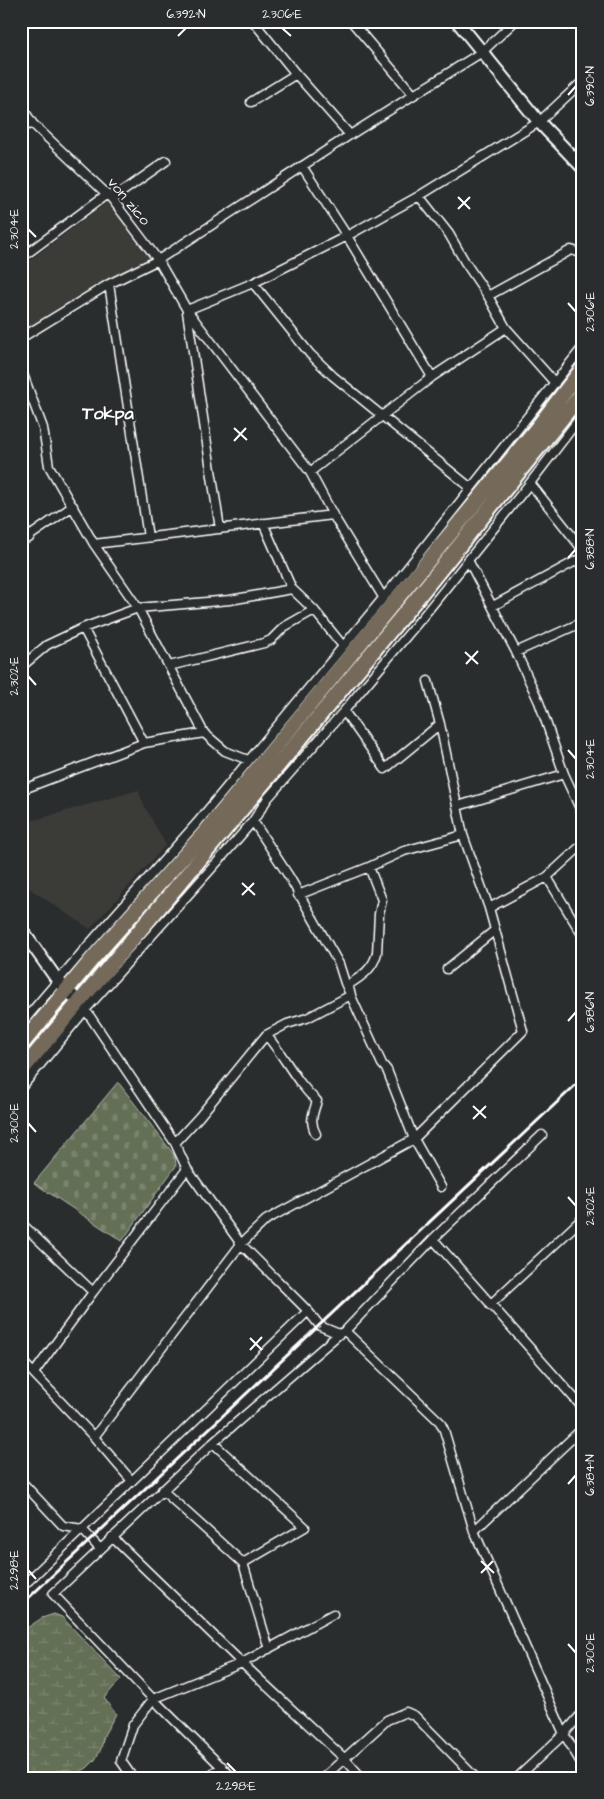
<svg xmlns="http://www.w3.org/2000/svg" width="604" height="1799" font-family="'Architects Daughter',sans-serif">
  <defs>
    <pattern id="wetland-marsh" width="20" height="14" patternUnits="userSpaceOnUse" patternTransform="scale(1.25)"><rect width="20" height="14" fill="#636f56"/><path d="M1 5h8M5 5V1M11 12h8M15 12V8" fill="none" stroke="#7a856f"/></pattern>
    <pattern id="cemetery-stones" width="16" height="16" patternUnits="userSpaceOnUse" patternTransform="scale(1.25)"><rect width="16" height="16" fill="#636f56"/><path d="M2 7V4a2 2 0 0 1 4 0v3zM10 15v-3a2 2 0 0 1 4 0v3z" fill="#7a856f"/></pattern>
  </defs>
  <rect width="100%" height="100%" fill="#2a2d2e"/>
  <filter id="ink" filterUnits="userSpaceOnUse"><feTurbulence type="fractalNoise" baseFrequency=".02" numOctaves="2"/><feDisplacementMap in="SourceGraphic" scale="10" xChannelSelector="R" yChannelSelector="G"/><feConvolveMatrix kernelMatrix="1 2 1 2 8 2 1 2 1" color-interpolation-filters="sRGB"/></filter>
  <g filter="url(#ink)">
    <path fill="#3b3b37" d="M110,200L152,255L29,332L21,316V267Z
      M138,790L145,807L166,845L90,929L21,883V824Z"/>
    <path fill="url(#wetland-marsh)" stroke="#b1b7aa" d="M54,1614L62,1617L121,1679L104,1698L116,1714L104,1735L101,1749L95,1760L87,1768L75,1775L69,1769L53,1772L48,1778H21V1632L42,1618Z"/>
    <path fill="url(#cemetery-stones)" stroke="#b1b7aa" d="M118,1082L175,1156L176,1166L122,1241L34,1183Z"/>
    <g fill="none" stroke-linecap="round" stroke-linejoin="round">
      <defs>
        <path id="minor" d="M253,21L296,74L350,135
          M351,21L413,94
          M251,102L296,74
          M21,106L33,124L112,199L158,260L187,310L310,472L333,515L383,597
          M21,126L33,124
          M302,166L347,236L432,377
          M419,196L449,234L465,262L488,296L506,328L555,383
          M112,199L166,161
          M21,258L107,194
          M253,283L310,354L333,376L471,488
          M109,284L148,537
          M488,296L571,250L578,252L583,256
          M187,310L253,283L347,236L419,196L539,122L583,81
          M187,312L220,529
          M21,338L109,284L158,260L350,135L482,52L515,21
          M21,369L43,428L49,466L94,544L138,608L204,733L225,751L248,760
          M310,472L432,377L506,328
          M530,483L583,550
          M263,523L292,589L314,610L343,646
          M21,524L29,538
          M21,542L73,506
          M94,544L333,515
          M468,560L516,652L539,702L564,774L583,815
          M493,606L583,557
          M83,628L144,743
          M516,652L583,622
          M169,666L264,643L271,640L284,627L314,610
          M21,667L47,645L83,628L138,608L230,600L292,589
          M344,711L385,769L440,724
          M21,790L144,743L204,733
          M458,806L564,774
          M253,821L290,878L339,964L345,983L382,1064L387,1070L414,1139L441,1187
          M547,877L583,936
          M298,895L369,867L404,851L463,835
          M489,908L547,877L583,844
          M447,969L495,930
          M83,1006L175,1143L187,1169L241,1244L308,1311L320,1326L339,1334
          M21,1024L84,950L197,823L394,585L583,347
          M266,1035C285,1056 296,1083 317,1101C313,1114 309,1121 316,1134
          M21,1088L86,1009L228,850L253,821L268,798L344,711L425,614L530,483L583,414
          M175,1143L199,1117L266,1035L287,1024L307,1018L351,995L348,985C362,976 373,969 377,953L379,914L382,900L369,867
          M21,1223L93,1292
          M433,1239L583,1408
          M490,1305L583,1218
          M345,1331L440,1422L444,1430L474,1531L564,1734L583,1766
          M21,1360L94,1437L131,1480
          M34,1373L93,1292L187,1169
          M94,1437L241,1244L266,1220L414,1139L523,1031L489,908L463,835L440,724L428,681
          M213,1443L305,1527L243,1563
          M21,1481L63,1526L82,1529L100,1549
          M162,1490L243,1563L269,1649
          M474,1531L583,1428
          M112,1537L242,1663L345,1759L362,1778
          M21,1584L23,1586L308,1311
          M133,1778L121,1761L133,1725L153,1699L242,1663L333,1614
          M208,1778L222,1766
          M233,1778L153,1699L53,1594L213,1443L339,1334L345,1331L433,1239L542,1135
          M323,1778L387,1720L406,1712L415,1716L476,1778
          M517,1778L564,1734L583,1712"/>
        <path id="secondary" d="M457,21L539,122L583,168
          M21,929L58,981L80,1003"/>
        <path id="trunk" d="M21,1045L93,958L206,831L537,428L583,368
          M21,1071L216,840L413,603L583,392"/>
      </defs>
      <use href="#minor" stroke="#fff" stroke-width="11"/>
      <use href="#secondary" stroke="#fff" stroke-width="15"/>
      <use href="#trunk" stroke="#fff" stroke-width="18"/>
      <use href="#minor" stroke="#2a2d2e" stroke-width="8"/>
      <use href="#secondary" stroke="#2a2d2e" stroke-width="11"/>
      <use href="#trunk" stroke="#746a5a" stroke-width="14"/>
      <path stroke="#fff" stroke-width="3" d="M21,1605L583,1078"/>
    </g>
  </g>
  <path fill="none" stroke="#fff" stroke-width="2" d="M282,28L291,36M178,36L186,28M568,95L576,86M458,197L470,209M458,209L470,197M28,229L36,237M568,303L576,312M234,428L247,440M234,441L246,428M568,558L576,549M465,652L478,664M466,664L478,651M28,676L36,685M568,750L576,759M242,883L255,895M242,895L254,883M568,1021L576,1012M473,1106L486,1118M473,1119L486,1106M28,1123L36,1132M568,1197L576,1206M250,1338L262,1350M250,1350L262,1337M568,1484L576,1475M481,1561L494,1573M28,1570L36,1579M481,1573L493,1561M568,1644L576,1653M227,1763L236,1772"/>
  <g text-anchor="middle" stroke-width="4.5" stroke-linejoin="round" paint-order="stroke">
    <g font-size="15" fill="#fff" stroke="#2a2d2e">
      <text transform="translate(129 201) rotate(50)" y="5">von zico</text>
    </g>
    <g font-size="18" font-weight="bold" fill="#fff" stroke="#2a2d2e">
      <text x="108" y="419">Tokpa</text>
    </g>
  </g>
  <rect width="604" height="1799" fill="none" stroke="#2a2d2e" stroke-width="55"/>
  <rect x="28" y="28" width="548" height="1744" fill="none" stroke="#fff" stroke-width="2"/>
  <g font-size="12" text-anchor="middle" fill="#fff">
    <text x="186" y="18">6.392°N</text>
    <text x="282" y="18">2.306°E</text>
    <text transform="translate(590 86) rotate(-90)" y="4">6.390°N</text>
    <text transform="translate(14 229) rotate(-90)" y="4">2.304°E</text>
    <text transform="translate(590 312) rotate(-90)" y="4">2.306°E</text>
    <text transform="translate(590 549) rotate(-90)" y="4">6.388°N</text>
    <text transform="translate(14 676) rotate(-90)" y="4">2.302°E</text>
    <text transform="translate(590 759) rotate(-90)" y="4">2.304°E</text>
    <text transform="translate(590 1012) rotate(-90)" y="4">6.386°N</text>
    <text transform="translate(14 1123) rotate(-90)" y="4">2.300°E</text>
    <text transform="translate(590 1206) rotate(-90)" y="4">2.302°E</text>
    <text transform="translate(590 1475) rotate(-90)" y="4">6.384°N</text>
    <text transform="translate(14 1570) rotate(-90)" y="4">2.298°E</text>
    <text transform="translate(590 1653) rotate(-90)" y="4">2.300°E</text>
    <text x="236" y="1790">2.298°E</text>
  </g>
</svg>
